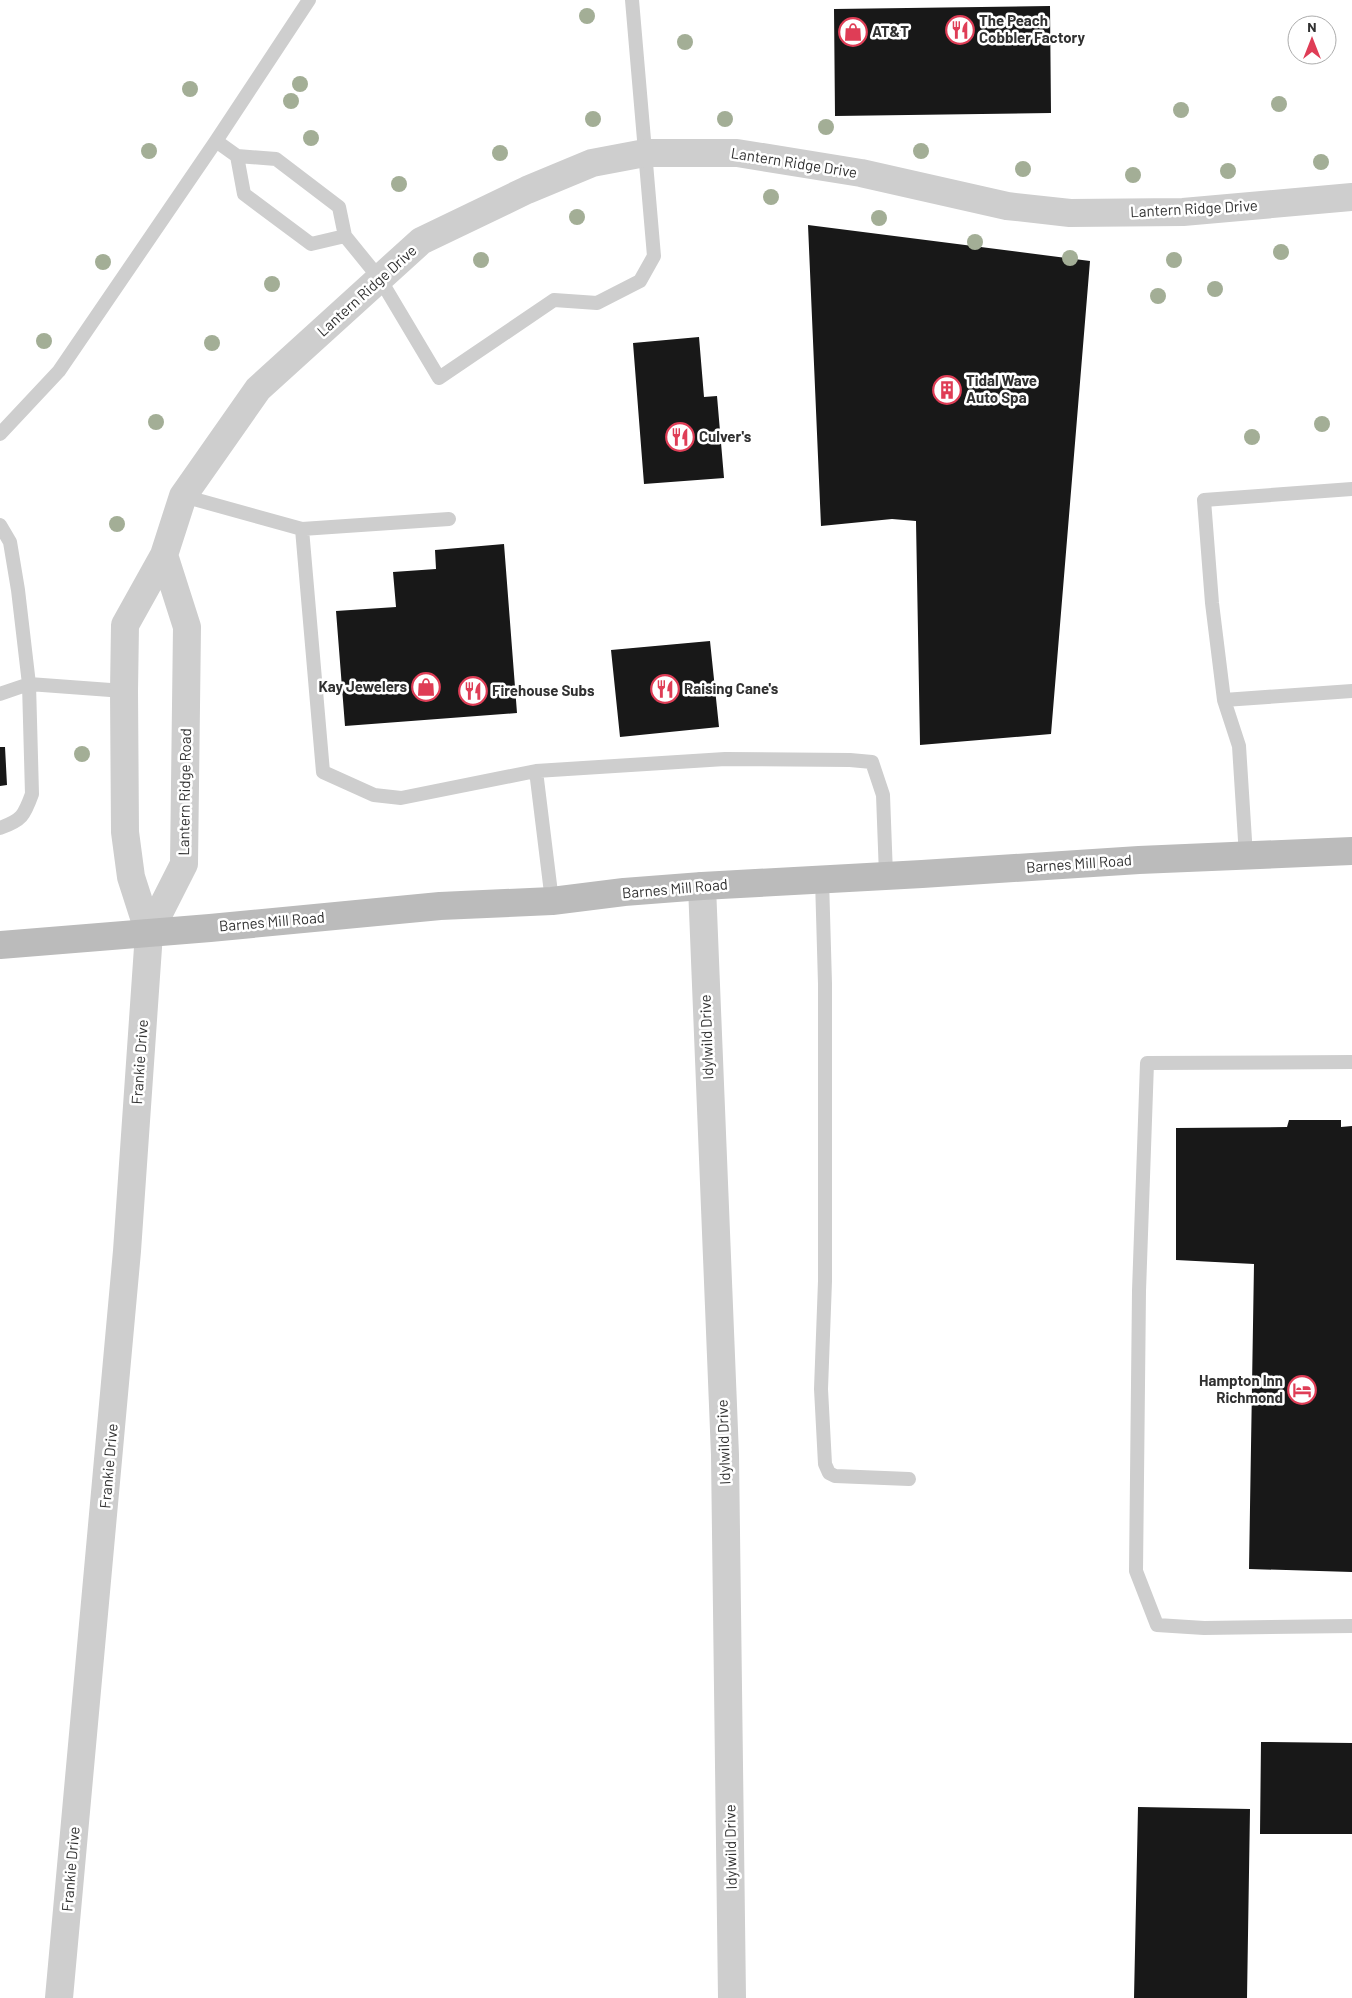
<svg xmlns="http://www.w3.org/2000/svg" width="1352" height="1998" font-family="Barlow,sans-serif">
  <rect width="100%" height="100%" fill="#fff"/>
  <path fill="#181818" d="M1050,6L1051,113L835,116L834,9Z
    M808,225L1090,261L1051,734L920,745L916,521L892,519L821,526Z
    M699,337L704,397L717,396L724,478L644,484L633,343Z
    M504,544L517,713L345,726L336,611L396,607L393,572L436,569L435,550Z
    M710,641L719,727L620,737L611,650Z
    M0,747H5L7,785L0,786Z
    M1289,1120H1341V1127L1352,1126V1572L1249,1569L1254,1264L1176,1260V1128L1287,1127Z
    M1261,1742L1352,1743V1834H1260Z
    M1138,1807L1250,1809L1247,1998H1134Z"/>
  <g fill="none" stroke-linecap="round" stroke-linejoin="round">
    <path stroke="#cecece" stroke-width="14" d="M216,141L237,156
      M345,236L311,244L244,194L237,156L276,159L339,207L345,236L380,279L439,378L554,300L597,303L640,281L654,256L632,0
      M0,434L59,371L216,141L309,0
      M183,496L302,529L323,772L374,795L401,798L536,771L552,901
      M0,525L10,542L18,590L29,684L0,694
      M302,529L449,519
      M1224,700L1352,691
      M536,771L725,759L850,760L872,762L883,795L886,875
      M0,828C22,820 24,816 32,794L29,684L124,691
      M1246,856L1239,746L1224,700L1212,603L1204,500L1352,489
      M822,879L825,984V1281L821,1389L825,1464L829,1473L835,1476L909,1479
      M1352,1062L1147,1063L1139,1291L1136,1571L1157,1625L1204,1628L1352,1626"/>
    <path stroke="#cecece" stroke-width="28" d="M164,555L187,627L184,864L149,933L131,877L125,832L124,691L125,625L164,555L183,496L258,389L421,241L527,190L592,163L645,153H737L861,173L1007,206L1070,213L1183,212L1352,197
      M702,886L725,1455L732,1998
      M59,1998L127,1251L149,933"/>
    <path stroke="#bbb" stroke-width="28" d="M0,945L210,928L440,906L552,901L624,892L702,886L922,874L1139,860L1352,851"/>
  </g>
  <g fill="#a3ae96">
    <circle cx="587" cy="16" r="8"/>
    <circle cx="685" cy="42" r="8"/>
    <circle cx="300" cy="84" r="8"/>
    <circle cx="190" cy="89" r="8"/>
    <circle cx="291" cy="101" r="8"/>
    <circle cx="1279" cy="104" r="8"/>
    <circle cx="1181" cy="110" r="8"/>
    <circle cx="593" cy="119" r="8"/>
    <circle cx="725" cy="119" r="8"/>
    <circle cx="826" cy="127" r="8"/>
    <circle cx="311" cy="138" r="8"/>
    <circle cx="149" cy="151" r="8"/>
    <circle cx="921" cy="151" r="8"/>
    <circle cx="500" cy="153" r="8"/>
    <circle cx="1321" cy="162" r="8"/>
    <circle cx="1023" cy="169" r="8"/>
    <circle cx="1228" cy="171" r="8"/>
    <circle cx="1133" cy="175" r="8"/>
    <circle cx="399" cy="184" r="8"/>
    <circle cx="771" cy="197" r="8"/>
    <circle cx="577" cy="217" r="8"/>
    <circle cx="879" cy="218" r="8"/>
    <circle cx="975" cy="242" r="8"/>
    <circle cx="1281" cy="252" r="8"/>
    <circle cx="1070" cy="258" r="8"/>
    <circle cx="481" cy="260" r="8"/>
    <circle cx="1174" cy="260" r="8"/>
    <circle cx="103" cy="262" r="8"/>
    <circle cx="272" cy="284" r="8"/>
    <circle cx="1215" cy="289" r="8"/>
    <circle cx="1158" cy="296" r="8"/>
    <circle cx="44" cy="341" r="8"/>
    <circle cx="212" cy="343" r="8"/>
    <circle cx="156" cy="422" r="8"/>
    <circle cx="1322" cy="424" r="8"/>
    <circle cx="1252" cy="437" r="8"/>
    <circle cx="117" cy="524" r="8"/>
    <circle cx="82" cy="754" r="8"/>
  </g>
  <defs>
    <symbol id="restaurant-ring" viewBox="-11 -11 22 22"><circle r="9.5" fill="#fff" stroke="#df3d56" stroke-width="1.5"/><path d="M-5-6h1v4h1v-4h1v4h1v-4h1v5L-1.5 .5V6h-2V.5L-5-1ZM5-6V6H3V1.5H1.5Q1.5-4 5-6Z" fill="#df3d56"/></symbol>
    <symbol id="shop-ring" viewBox="-11 -11 22 22"><circle r="9.5" fill="#fff" stroke="#df3d56" stroke-width="1.5"/><path d="M-5-2.5h2.3a2.7 3.5 0 0 1 5.4 0H5L5.5 6h-11ZM-1.5-2.5h3a1.5 2.3 0 0 0-3 0Z" fill="#df3d56"/></symbol>
    <symbol id="building-ring" viewBox="-11 -11 22 22"><circle r="9.5" fill="#fff" stroke="#df3d56" stroke-width="1.5"/><path d="M-4-6H4V6H1V3H-1V6H-4ZM-2.5-4.3h1.7v1.8h-1.7ZM.8-4.3h1.7v1.8H.8ZM-2.5-1h1.7V.8h-1.7ZM.8-1h1.7V.8H.8Z" fill="#df3d56"/></symbol>
    <symbol id="hotel-ring" viewBox="-11 -11 22 22"><circle r="9.5" fill="#fff" stroke="#df3d56" stroke-width="1.5"/><path d="M-6-4.5h1.5V1H6V5H4.5V3h-9V5H-6ZM-4 0a1.8 1.8 0 1 1 3.6 0ZM.5 0V-2.5h3Q6-2.5 6 0Z" fill="#df3d56"/></symbol>
  </defs>
  <g fill-rule="evenodd">
    <use href="#restaurant-ring" x="944" y="14" width="32" height="32"/>
    <use href="#shop-ring" x="837" y="16" width="32" height="32"/>
    <use href="#building-ring" x="931" y="374" width="32" height="32"/>
    <use href="#restaurant-ring" x="664" y="421" width="32" height="32"/>
    <use href="#shop-ring" x="410" y="671" width="32" height="32"/>
    <use href="#restaurant-ring" x="649" y="673" width="32" height="32"/>
    <use href="#restaurant-ring" x="457" y="675" width="32" height="32"/>
    <use href="#hotel-ring" x="1286" y="1374" width="32" height="32"/>
  </g>
  <g text-anchor="middle" stroke-width="5" stroke-linejoin="round" paint-order="stroke">
    <g font-size="15" font-weight="bold" fill="#313131" stroke="#fff" text-anchor="start">
      <text x="979" y="26">The Peach<tspan x="979" dy="17">Cobbler Factory</tspan></text>
      <text x="872" y="37">AT&amp;T</text>
      <text x="966" y="386">Tidal Wave<tspan x="966" dy="17">Auto Spa</tspan></text>
      <text x="699" y="442">Culver's</text>
      <text x="407" y="692" text-anchor="end">Kay Jewelers</text>
      <text x="684" y="694">Raising Cane's</text>
      <text x="492" y="696">Firehouse Subs</text>
      <text x="1283" y="1386" text-anchor="end">Hampton Inn<tspan x="1283" dy="17">Richmond</tspan></text>
    </g>
    <g font-size="15" fill="#313131" stroke="#fff">
      <text transform="translate(794 163) rotate(9)" y="5">Lantern Ridge Drive</text>
      <text transform="translate(1194 209) rotate(-3)" y="5">Lantern Ridge Drive</text>
      <text transform="translate(367 291) rotate(-42)" y="5">Lantern Ridge Drive</text>
      <text transform="translate(185 792) rotate(-89)" y="5">Lantern Ridge Road</text>
      <text transform="translate(1079 864) rotate(-4)" y="5">Barnes Mill Road</text>
      <text transform="translate(675 889) rotate(-5)" y="5">Barnes Mill Road</text>
      <text transform="translate(272 922) rotate(-5)" y="5">Barnes Mill Road</text>
      <text transform="translate(707 1037) rotate(-92)" y="5">Idylwild Drive</text>
      <text transform="translate(140 1062) rotate(-86)" y="5">Frankie Drive</text>
      <text transform="translate(724 1442) rotate(-92)" y="5">Idylwild Drive</text>
      <text transform="translate(109 1466) rotate(-85)" y="5">Frankie Drive</text>
      <text transform="translate(731 1847) rotate(-91)" y="5">Idylwild Drive</text>
      <text transform="translate(71 1869) rotate(-85)" y="5">Frankie Drive</text>
    </g>
  </g>
  <g transform="translate(1312 40)"><circle r="24" fill="#ffffff" stroke="#adadad"/>
  <path d="M0-4L9 19L0 12L-9 19Z" fill="#df3d56"/>
  <text y="-8" font-size="14" font-weight="bold" text-anchor="middle" fill="#313131">N</text>
  </g>
</svg>
